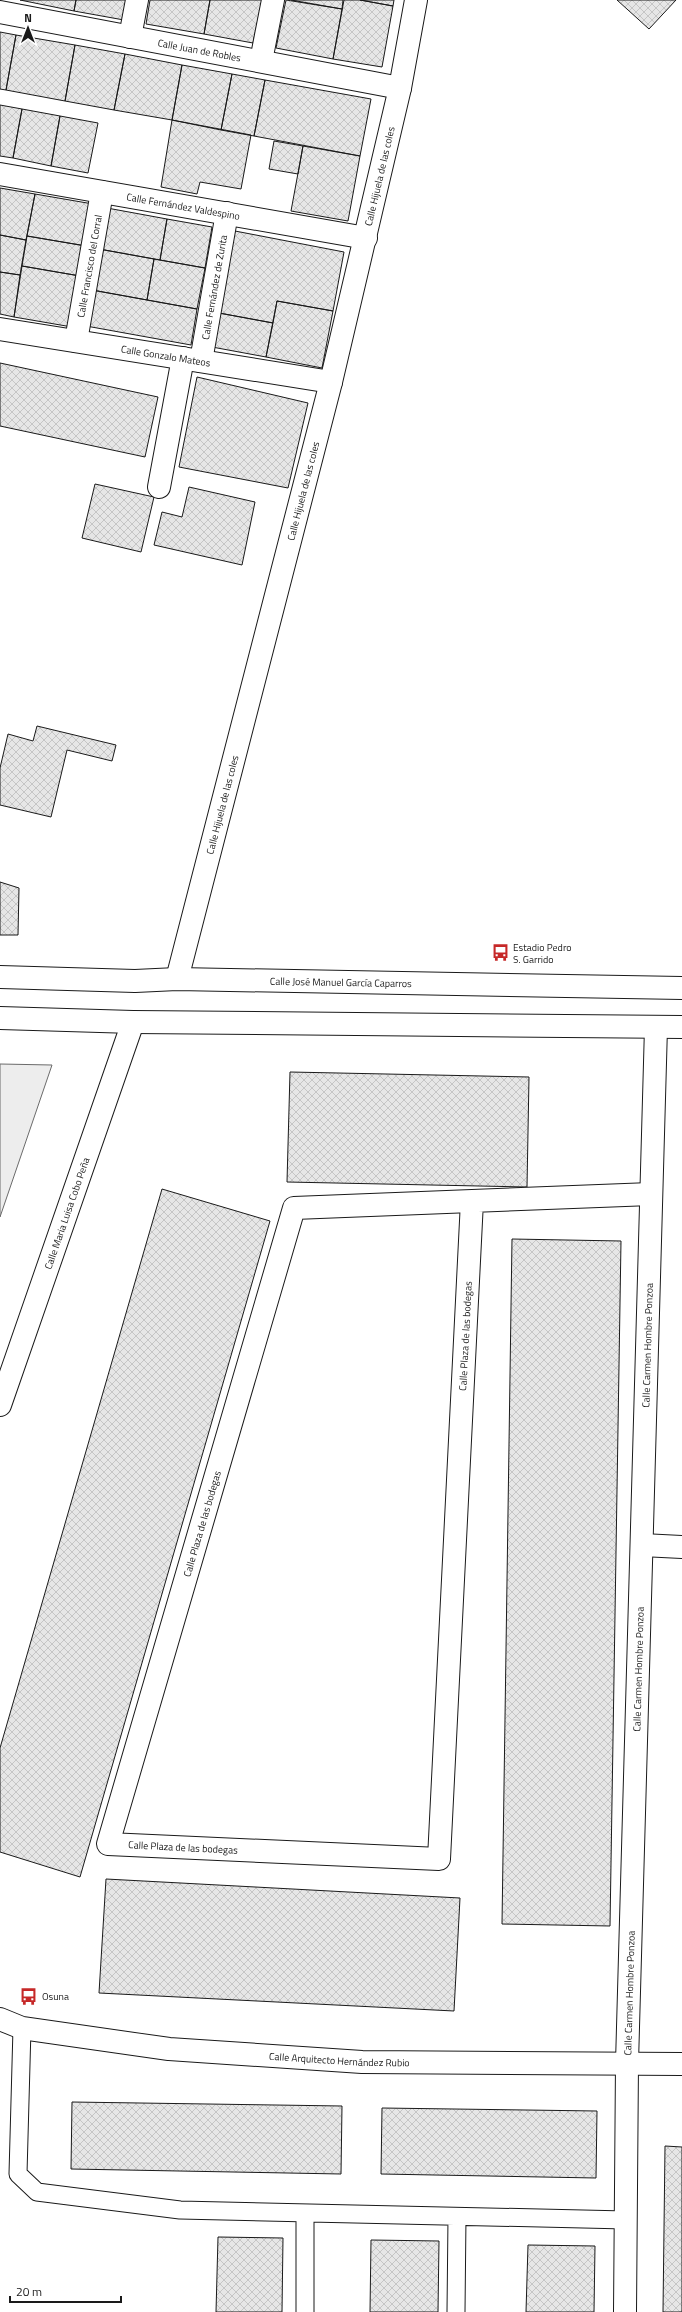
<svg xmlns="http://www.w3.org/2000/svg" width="682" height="2312" font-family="'Titillium Web',sans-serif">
  <defs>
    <pattern id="building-cross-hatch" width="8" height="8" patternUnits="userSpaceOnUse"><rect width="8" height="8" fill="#e6e6e6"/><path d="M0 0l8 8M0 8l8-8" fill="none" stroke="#c5c5c5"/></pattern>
  </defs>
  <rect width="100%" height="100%" fill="#fff"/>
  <path fill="#ededed" stroke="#6a6a6a" d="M0,1064L52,1065L0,1217Z"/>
  <path fill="url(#building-cross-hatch)" stroke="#1a1a1a" d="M20,0H76L74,11Z
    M76,0H128L124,20L74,11Z
    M150,0H210L204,34L146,24Z
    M210,0H262L253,43L204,34Z
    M286,0L342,9L333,59L276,48Z
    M291,0H343L342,9Z
    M344,0H360L393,6L382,67L333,59Z
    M360,0H394L393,6Z
    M617,0H676L649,29Z
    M0,32L16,35L6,90L0,89Z
    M16,35L75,45L65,101L6,90Z
    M75,45L125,54L114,110L65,101Z
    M125,54L182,65L172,120L114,110Z
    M182,65L232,74L221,130L172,120Z
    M232,74L265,80L254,136L221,130Z
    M265,80L371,99L360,156L254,136Z
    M0,105L22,109L13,158L0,156Z
    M22,109L60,116L51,166L13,158Z
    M60,116L98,123L88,173L51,166Z
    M172,120L251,135L241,189L200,182L197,194L161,187Z
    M274,141L303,146L298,174L269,169Z
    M303,146L360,156L348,221L291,211Z
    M0,188L35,194L26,240L0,235Z
    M35,194L93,204L86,246L27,236Z
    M107,208L167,219L160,260L99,249Z
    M167,219L212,227L205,268L160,260Z
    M235,231L344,252L333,311L277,301L273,323L219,313Z
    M0,235L26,240L20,275L0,272Z
    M27,236L86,246L80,276L22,266Z
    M99,249L154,259L147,300L92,290Z
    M154,259L205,268L197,309L147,300Z
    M22,266L80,276L72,327L14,317Z
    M0,272L20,275L14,317L0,314Z
    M92,290L197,309L191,345L86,326Z
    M277,301L333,311L322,368L266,357Z
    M219,313L273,323L266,357L212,347Z
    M0,363L158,397L145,457L0,426Z
    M197,377L308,403L288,488L179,467Z
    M95,484L154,497L141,552L82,538Z
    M189,487L255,502L242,565L154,545L162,512L182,517Z
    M37,726L116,745L112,761L67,750L51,817L0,805V768L8,734L33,741Z
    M0,882L19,888L18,935H0Z
    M290,1072L529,1077L527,1187L287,1182Z
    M162,1189L270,1221L80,1877L0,1852V1748Z
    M512,1239L621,1241L610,1926L502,1924Z
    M106,1879L460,1898L454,2011L99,1993Z
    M72,2102L342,2106L341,2174L71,2169Z
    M382,2108L597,2111L596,2178L381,2174Z
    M665,2146L682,2147V2312H663Z
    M218,2237L283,2238L282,2312H216Z
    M371,2240L439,2241L438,2312H370Z
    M528,2245L595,2246L594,2312H526Z"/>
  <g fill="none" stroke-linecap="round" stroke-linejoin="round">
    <defs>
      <path id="lane" d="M22,2028L18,2174L37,2192L180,2210L626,2220
        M305,2213V2312
        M456,2312L457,2217"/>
      <g id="street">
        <path id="s1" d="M0,12L400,88"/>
        <path d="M130,37L137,0"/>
        <path d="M261,61L273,0"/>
        <path id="s2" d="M0,174L366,238"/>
        <path id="s3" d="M0,329L331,382"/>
        <path id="s4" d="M76,341L102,192"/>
        <path id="s5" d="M201,361L227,213"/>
        <path d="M159,487L183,358"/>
        <path id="s6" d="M472,1201L439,1859L108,1844L294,1208L651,1194"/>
        <path d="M642,1545L682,1547"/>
        <path id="s7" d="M0,2019L22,2028L169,2049L362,2062L682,2064"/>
        <path id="s8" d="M625,2312L627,2063L656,1027"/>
      </g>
      <g id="secondary">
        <path id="s9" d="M0,977L135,981L177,979L682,988"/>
        <path id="s10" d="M177,979L331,382L400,88L416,0"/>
        <path d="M0,1018L133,1022L682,1027"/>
        <path id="s11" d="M0,1405L133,1022"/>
      </g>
    </defs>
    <use href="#lane" stroke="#1a1a1a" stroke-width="19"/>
    <use href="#street" stroke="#1a1a1a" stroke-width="24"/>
    <use href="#secondary" stroke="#1a1a1a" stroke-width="24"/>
    <use href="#lane" stroke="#fff" stroke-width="17"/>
    <use href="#street" stroke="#fff" stroke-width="22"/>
    <use href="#secondary" stroke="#fff" stroke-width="22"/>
  </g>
  <defs>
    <symbol id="bus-bare" viewBox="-9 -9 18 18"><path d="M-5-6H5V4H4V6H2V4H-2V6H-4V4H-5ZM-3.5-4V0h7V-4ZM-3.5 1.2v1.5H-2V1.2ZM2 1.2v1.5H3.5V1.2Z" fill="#c62828" stroke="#fff" stroke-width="2.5" paint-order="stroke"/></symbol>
  </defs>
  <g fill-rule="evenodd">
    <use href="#bus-bare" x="488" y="940" width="25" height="25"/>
    <use href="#bus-bare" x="16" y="1984" width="25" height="25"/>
  </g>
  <g text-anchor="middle" stroke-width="3" stroke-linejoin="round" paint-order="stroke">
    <g font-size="10" fill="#1a1a1a" stroke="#fff">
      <text dy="4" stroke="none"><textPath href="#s1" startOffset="203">Calle Juan de Robles</textPath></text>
      <text dy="4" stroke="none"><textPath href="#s10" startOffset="828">Calle Hijuela de las coles</textPath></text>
      <text dy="4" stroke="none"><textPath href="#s2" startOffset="186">Calle Fernández Valdespino</textPath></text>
      <text dy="4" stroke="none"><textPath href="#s4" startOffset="76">Calle Francisco del Corral</textPath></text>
      <text dy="4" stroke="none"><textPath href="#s5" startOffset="75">Calle Fernández de Zurita</textPath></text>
      <text dy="4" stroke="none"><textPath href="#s3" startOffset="168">Calle Gonzalo Mateos</textPath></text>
      <text dy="4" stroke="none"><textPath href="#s10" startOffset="504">Calle Hijuela de las coles</textPath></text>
      <text dy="4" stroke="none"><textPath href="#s10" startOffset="180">Calle Hijuela de las coles</textPath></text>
      <text dy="4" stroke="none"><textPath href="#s9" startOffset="341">Calle José Manuel García Caparros</textPath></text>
      <text dy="4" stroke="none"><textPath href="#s11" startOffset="203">Calle Maria Luisa Cobo Peña</textPath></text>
      <text transform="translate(465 1336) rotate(-87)" y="4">Calle Plaza de las bodegas</text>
      <text dy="4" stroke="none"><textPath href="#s8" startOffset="967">Calle Carmen Hombre Ponzoa</textPath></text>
      <text dy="4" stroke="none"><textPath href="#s6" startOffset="1324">Calle Plaza de las bodegas</textPath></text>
      <text dy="4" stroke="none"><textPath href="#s8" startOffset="643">Calle Carmen Hombre Ponzoa</textPath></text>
      <text transform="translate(183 1847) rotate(3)" y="4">Calle Plaza de las bodegas</text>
      <text dy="4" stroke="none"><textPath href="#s8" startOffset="319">Calle Carmen Hombre Ponzoa</textPath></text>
      <text dy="4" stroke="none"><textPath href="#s7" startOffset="343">Calle Arquitecto Hernández Rubio</textPath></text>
    </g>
    <g font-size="10" fill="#1a1a1a" stroke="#fff" text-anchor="start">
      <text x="513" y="951">Estadio Pedro<tspan x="513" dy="12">S. Garrido</tspan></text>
      <text x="42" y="2000">Osuna</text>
    </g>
  </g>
  <g transform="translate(28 28)" stroke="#ffffff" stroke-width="3" paint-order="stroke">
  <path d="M0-3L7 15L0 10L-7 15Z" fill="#1a1a1a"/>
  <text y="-6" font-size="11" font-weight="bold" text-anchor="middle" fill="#1a1a1a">N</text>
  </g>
  <path d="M10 2296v6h111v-6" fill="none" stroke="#1a1a1a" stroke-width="2"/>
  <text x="16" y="2296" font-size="12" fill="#1a1a1a" stroke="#ffffff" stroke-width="3" paint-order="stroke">20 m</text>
</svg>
